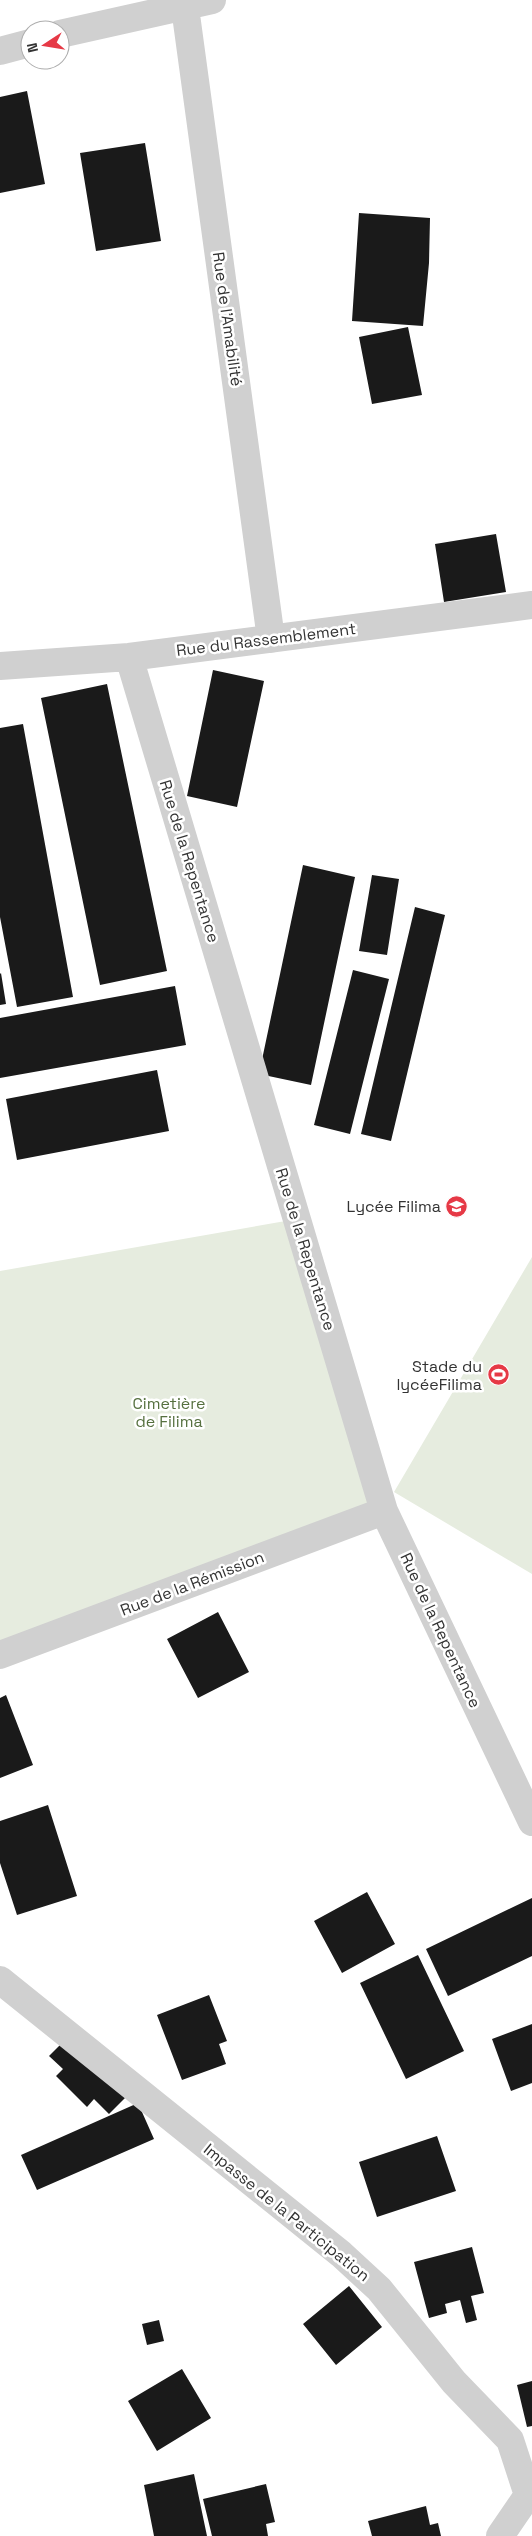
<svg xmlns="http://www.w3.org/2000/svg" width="532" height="2536" font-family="'Space Grotesk',sans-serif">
  <rect width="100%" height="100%" fill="#fff"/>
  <path fill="#e6ecdf" d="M297,1219L384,1511L0,1655V1271Z
    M532,1257V1574L394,1492Z"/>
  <path fill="#1a1a1a" d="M27,91L45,184L0,193V97Z
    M145,143L161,241L96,251L80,153Z
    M359,213L430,218L429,263L423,326L352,321Z
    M408,327L422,395L372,404L359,337Z
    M496,534L506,592L444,602L435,544Z
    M213,670L264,681L237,807L187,796Z
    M107,684L167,971L100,985L41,698Z
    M23,724L73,997L17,1007L0,917V728Z
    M303,865L355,877L311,1085L259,1074Z
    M372,875L399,879L387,955L359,951Z
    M415,907L445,915L391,1141L361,1134Z
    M353,970L389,979L350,1134L314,1125Z
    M1,973L6,1004L0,1005V974Z
    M175,986L186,1045L0,1078V1018Z
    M157,1070L169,1131L17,1160L6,1099Z
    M218,1612L249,1672L198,1698L167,1639Z
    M6,1695L33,1765L0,1778V1698Z
    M48,1805L77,1896L17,1915L0,1863V1821Z
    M367,1892L395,1944L342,1973L314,1921Z
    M532,1898V1956L448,1996L426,1949Z
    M418,1955L464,2051L406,2079L360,1983Z
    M209,1995L227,2041L219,2044L226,2064L182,2080L157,2015Z
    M532,2024V2083L511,2091L492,2039Z
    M67,2038L126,2097L109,2114L94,2099L87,2107L56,2076L63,2069L49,2056Z
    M138,2103L154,2139L37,2190L21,2155Z
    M437,2136L456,2191L377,2217L359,2162Z
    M472,2247L484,2293L471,2296L477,2320L466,2323L460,2300L445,2304L447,2313L429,2318L414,2262Z
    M349,2286L382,2327L336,2365L303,2324Z
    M159,2320L164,2341L147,2345L142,2324Z
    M182,2369L211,2418L157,2451L128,2401Z
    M532,2381V2426L527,2427L517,2385Z
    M194,2474L207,2536H154L144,2485Z
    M266,2484L275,2522L266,2524L268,2536H212L203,2499Z
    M426,2506L430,2525L438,2523L441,2536H372L368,2521Z"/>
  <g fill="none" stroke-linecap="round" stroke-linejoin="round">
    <path stroke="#d0d0d0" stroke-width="28" d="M184,0L271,639
      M60,34L212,0
      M0,51L30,43
      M129,657L384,1511L532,1822
      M0,666L129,657L532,605
      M0,1655L384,1511
      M0,1980L341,2254L379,2289L454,2382L510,2440L528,2495L500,2536"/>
  </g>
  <defs>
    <symbol id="school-disc" viewBox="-11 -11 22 22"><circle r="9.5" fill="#e63946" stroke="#fff"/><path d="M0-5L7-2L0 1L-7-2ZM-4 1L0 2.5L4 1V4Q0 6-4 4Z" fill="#fff"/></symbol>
    <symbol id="stadium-disc" viewBox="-11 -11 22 22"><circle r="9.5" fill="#e63946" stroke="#fff"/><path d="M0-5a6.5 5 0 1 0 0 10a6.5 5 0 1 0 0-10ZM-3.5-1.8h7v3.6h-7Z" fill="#fff"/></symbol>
  </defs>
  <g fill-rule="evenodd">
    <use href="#school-disc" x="444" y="1194" width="25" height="25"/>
    <use href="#stadium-disc" x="486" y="1362" width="25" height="25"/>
  </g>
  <g text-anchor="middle" stroke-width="5" stroke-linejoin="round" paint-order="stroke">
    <g font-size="16" fill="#333" stroke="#fff">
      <text transform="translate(228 319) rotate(82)" y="6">Rue de l'Amabilité</text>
      <text transform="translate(266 639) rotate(-7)" y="6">Rue du Rassemblement</text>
      <text transform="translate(190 861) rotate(73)" y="6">Rue de la Repentance</text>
      <text transform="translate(306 1249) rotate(73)" y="6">Rue de la Repentance</text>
      <text transform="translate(192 1583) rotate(-21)" y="6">Rue de la Rémission</text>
      <text transform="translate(441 1630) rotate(65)" y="6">Rue de la Repentance</text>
      <text transform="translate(287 2212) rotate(39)" y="6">Impasse de la Participation</text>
    </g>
    <g font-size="16" fill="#333" stroke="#fff" text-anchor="end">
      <text x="441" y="1212">Lycée Filima</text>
      <text x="482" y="1372">Stade du<tspan x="482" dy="18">lycéeFilima</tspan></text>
    </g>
    <g font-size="16" fill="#56703f" stroke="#fff">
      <text x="169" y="1409">Cimetière<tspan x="169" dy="18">de Filima</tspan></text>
    </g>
  </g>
  <g transform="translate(45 45) rotate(258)"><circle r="24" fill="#ffffff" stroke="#adadad"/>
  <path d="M0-4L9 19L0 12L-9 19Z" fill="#e63946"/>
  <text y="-8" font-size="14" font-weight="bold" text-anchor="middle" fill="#333333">N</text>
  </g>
</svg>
